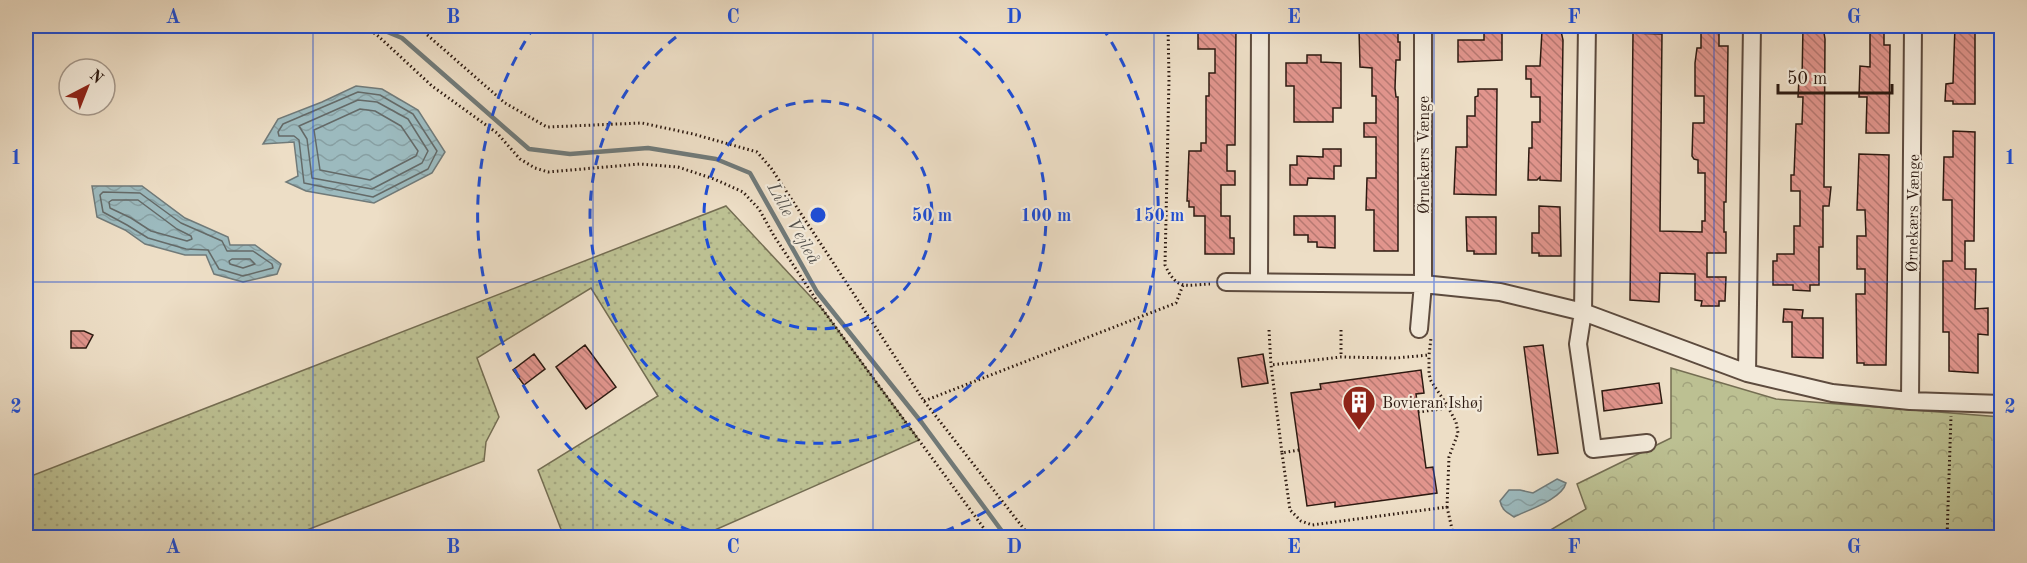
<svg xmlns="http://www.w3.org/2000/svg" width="2027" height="563" font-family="'Old Standard TT',serif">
  <defs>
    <pattern id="grass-dots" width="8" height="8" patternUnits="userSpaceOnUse" patternTransform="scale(1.5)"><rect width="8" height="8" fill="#bcc092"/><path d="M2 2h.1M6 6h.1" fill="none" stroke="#a2a47d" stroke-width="1.8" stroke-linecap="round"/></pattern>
    <pattern id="forest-crowns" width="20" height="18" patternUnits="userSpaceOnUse" patternTransform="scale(1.5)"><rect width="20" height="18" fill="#bcc092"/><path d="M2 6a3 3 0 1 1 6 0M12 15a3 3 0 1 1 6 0" fill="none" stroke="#a2a47d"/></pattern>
    <pattern id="water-waves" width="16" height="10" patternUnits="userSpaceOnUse" patternTransform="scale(1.5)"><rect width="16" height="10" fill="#9cbabe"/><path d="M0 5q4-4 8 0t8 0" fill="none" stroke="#879fa2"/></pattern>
    <pattern id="building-back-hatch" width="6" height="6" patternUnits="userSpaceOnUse" patternTransform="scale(1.5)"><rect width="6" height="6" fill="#e1958d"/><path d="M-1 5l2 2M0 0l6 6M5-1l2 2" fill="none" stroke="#b77972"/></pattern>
  </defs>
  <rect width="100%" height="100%" fill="#eddec6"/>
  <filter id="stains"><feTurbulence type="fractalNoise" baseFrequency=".00333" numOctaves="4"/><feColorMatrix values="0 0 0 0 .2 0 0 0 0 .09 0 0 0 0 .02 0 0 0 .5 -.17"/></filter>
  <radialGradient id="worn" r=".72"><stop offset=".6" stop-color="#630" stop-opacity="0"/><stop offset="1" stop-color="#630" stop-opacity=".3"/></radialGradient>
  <path fill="url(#grass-dots)" stroke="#746d52" stroke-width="1.5" d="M726,206L823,310L919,440L699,537H564L538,470L658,396L591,288L477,358L499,417L486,442L484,461L289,537H26V478Z"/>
  <path fill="url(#forest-crowns)" stroke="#746d52" stroke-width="1.5" d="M1671,368L1776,399L2001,417V537L1537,538L1586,509L1577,484L1671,438Z"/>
  <path fill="url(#water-waves)" stroke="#707a79" stroke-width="1.5" d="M356,86L382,89L418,110L445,152L432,173L374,203L306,191L286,182L298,176L294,142L263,144L278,119L322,102Z
    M92,186H142L185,218L228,237L230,245H255L281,264L277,274L243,282L214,274L206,255H185L145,244L125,230L97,217Z
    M1557,479L1566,483C1562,499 1528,510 1514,517C1506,512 1502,510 1500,501L1509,490H1520L1533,493Z"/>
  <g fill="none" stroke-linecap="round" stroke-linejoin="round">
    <path stroke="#646a68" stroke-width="1.5" d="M358,92L380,95L413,114L437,151L428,169L373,197L304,183L299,140L294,136H279L278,132L283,124Z
      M358,100L377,102L408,119L428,151L422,163L372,189L312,178L307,139L299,126Z
      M360,109L375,111L401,126L418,151L416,156L370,180L320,170L314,130Z
      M103,192L140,193L181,223L222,241L227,251H253L272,264L273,268L243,276L219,269L208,250L186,249L148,238L127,225L103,212L100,195Z
      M112,200H138L177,229L191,236L192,239L187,241L151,231L131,218L110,208L109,202Z
      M232,259H250L255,264L243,268L230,264L229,261Z"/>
    <path stroke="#707a79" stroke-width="4.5" d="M373,26L402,38L529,149L570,154L648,148L716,159L750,173L817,292L922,423L1007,538
      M2000,386L2002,268"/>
  </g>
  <path fill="url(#building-back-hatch)" stroke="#2d1a11" stroke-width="1.5" d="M1204,26H1236L1235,145H1227V171H1235V185H1221V216H1230V238H1234V254H1205V216H1194V207H1189V201H1187L1189,151H1201V143H1206V96H1209V73H1215V49H1198V28H1204Z
    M1378,26H1389V29H1398V42H1400V60H1396L1395,88L1396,97H1398V251H1374V210H1366L1367,178H1376V137H1364V123H1376V96H1372V68L1360,67L1359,29H1377Z
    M1955,26H1975V104H1953V101H1945L1946,84L1953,83Z
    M1803,27H1823L1825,39L1824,187H1831L1829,206H1823V247H1819V285H1810V291L1793,290V285H1773V261H1777V254H1794V226H1800V191H1791V175H1794L1796,124H1802L1803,97H1798L1799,79H1802Z
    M1484,31H1502V60L1458,62V40H1484Z
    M1542,31H1561L1563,40L1561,181L1540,180V177L1537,180H1528L1529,148H1532V122H1540V97H1531V79H1526V66H1540Z
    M1701,32H1719V46H1728L1726,202H1724V232H1726V253H1707V277H1726L1725,301H1719V306H1701L1702,301L1695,300V274L1660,273L1659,302L1630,300L1633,33L1662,34L1660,231L1702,232V221H1705V173H1698V160L1694,159L1692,156L1693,123H1704V96H1695V63L1697,48H1701Z
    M1870,33H1884V45H1890L1889,133H1866L1867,97H1859L1860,66L1870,67Z
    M1307,55H1321V62L1341,63V108H1333V122H1294V86H1286V63H1307Z
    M1478,89H1497L1496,195L1454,194L1456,147H1467V116H1475V97L1478,96Z
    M1953,131L1975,132L1974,241H1965V269H1976L1975,309L1988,308V335L1978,334V373L1949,371V332H1943V261H1952V200H1943L1944,157H1953Z
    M1323,149H1341V166H1334V179L1308,178L1307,185H1290V165H1297V156L1323,157Z
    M1859,154L1889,155L1886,365H1864V363H1857L1856,294H1865V269H1857V236H1866L1865,210H1857Z
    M1539,206L1560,207L1561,256H1539V253H1532V233H1539Z
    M1294,216H1335V248L1317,247V242H1308V235H1294Z
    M1466,217H1496V254H1474V251H1467Z
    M1784,309L1803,310L1802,318H1823V358L1792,357V322H1783Z
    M71,331H84L93,335L86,348H71Z
    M585,345L616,387L586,409L556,367Z
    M1543,345L1558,453L1538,455L1524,347Z
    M534,354L545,369L524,385L513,370Z
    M1263,354L1268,383L1242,387L1238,358Z
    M1421,370L1424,393L1416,394L1426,468L1433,467L1437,493L1335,507V502L1307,506L1291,393L1321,389L1320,384Z
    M1659,383L1662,403L1604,411L1602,391Z"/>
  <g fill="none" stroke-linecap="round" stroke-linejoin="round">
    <defs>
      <path id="minor" d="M1587,26L1583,312L1578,344L1593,449L1647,443
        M1259,281L1260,26
        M1226,282L1423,284L1500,292L1583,312L1747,373L1832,393L1910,401L2002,404
        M1419,329L1423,284V26
        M1747,373L1752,26
        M1910,401L1913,26"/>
    </defs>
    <use href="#minor" stroke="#5d4b3e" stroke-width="20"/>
    <path stroke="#2d1a11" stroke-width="3" stroke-dasharray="1.5 3" stroke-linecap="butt" d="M357,26L376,34L432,86L497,133L520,159L535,168L548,172L640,164L678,167L714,179L743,192L759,209L774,236L823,310L991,538
      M417,26L505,103L547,127L642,123L693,134L757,152L771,168L924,401L1031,538
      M1168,26L1169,79L1165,265C1177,291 1185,285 1210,284
      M1269,330L1271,365
      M1341,330V357
      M924,401L1176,303L1183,285
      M1418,412L1441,409L1447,405
      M1299,450L1282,453L1271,365L1341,357L1396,358L1429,355L1431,338
      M1282,453L1290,510L1301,521L1312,525L1447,507L1449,457L1458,433L1456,422L1447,405L1431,381L1429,374V355
      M1447,507L1452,529
      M1947,538L1951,416"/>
    <use href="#minor" stroke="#f3eada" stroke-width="16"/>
  </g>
  <path fill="none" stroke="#1d4ed8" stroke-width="1.5" stroke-opacity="0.55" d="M313,26V538M593,26V538M873,26V538M1154,26V538M1434,26V538M1714,26V538M26,282H2002"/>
  <g fill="none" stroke="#1d4ed8" stroke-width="3" stroke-dasharray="10 8">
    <circle cx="818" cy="215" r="114"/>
    <path d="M945 26A228 228 0 1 1 691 26"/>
    <path d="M707 537A341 341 0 0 1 534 27M1102 27A341 341 0 0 1 929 537"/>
  </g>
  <defs>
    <symbol id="building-pin" viewBox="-11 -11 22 30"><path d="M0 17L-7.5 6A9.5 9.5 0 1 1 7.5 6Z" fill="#8f2418" stroke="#f3eada"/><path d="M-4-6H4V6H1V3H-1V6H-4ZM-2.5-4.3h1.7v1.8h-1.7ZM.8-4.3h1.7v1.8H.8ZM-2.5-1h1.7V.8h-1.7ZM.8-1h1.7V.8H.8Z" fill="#fff"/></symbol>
  </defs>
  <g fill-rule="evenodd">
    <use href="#building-pin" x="1340" y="383" width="38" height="52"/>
  </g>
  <g text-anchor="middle" stroke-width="4.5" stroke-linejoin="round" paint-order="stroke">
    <g font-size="16" fill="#2d1a11" stroke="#f3eada">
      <text transform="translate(1423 155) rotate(-90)" y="6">Ørnekærs Vænge</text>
      <text transform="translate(1912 213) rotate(-89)" y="6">Ørnekærs Vænge</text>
    </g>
    <g font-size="16" fill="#2d1a11" stroke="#f3eada" text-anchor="start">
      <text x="1382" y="408">Bovieran Ishøj</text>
    </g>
    <g font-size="18" font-style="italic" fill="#54524e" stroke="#f3eada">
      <text transform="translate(794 223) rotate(61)" y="6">Lille Vejleå</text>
    </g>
  </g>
  <circle cx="818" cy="215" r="9" fill="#1d4ed8" stroke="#f3eada" stroke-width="3"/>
  <g font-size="18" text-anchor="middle" font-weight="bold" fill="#1d4ed8" stroke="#f3eada" stroke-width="4.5" stroke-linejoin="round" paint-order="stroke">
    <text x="932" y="221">50 m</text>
    <text x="1046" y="221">100 m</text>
    <text x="1159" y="221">150 m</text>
  </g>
  <rect width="2027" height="563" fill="none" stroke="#eddec6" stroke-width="66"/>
  <g transform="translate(87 87) rotate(42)"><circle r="28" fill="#f3eada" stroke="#a4978a" stroke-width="1.5"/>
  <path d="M0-4.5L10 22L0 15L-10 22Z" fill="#8f2418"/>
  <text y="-9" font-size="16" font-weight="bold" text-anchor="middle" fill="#2d1a11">N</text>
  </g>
  <path d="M1778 84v9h114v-9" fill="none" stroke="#2d1a11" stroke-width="3"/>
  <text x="1787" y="84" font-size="18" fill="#2d1a11" stroke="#f3eada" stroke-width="4.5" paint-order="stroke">50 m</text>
  <rect x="33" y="33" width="1961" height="497" fill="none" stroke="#1d4ed8" stroke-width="2"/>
  <g font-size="20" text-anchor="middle" font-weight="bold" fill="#1d4ed8">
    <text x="173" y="23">A</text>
    <text x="453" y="23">B</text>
    <text x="733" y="23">C</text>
    <text x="1014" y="23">D</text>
    <text x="1294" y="23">E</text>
    <text x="1574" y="23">F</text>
    <text x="1854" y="23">G</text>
    <text x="16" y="164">1</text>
    <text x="2010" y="164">1</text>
    <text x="16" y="413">2</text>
    <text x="2010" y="413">2</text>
    <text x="173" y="553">A</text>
    <text x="453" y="553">B</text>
    <text x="733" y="553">C</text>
    <text x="1014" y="553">D</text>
    <text x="1294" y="553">E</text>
    <text x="1574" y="553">F</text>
    <text x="1854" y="553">G</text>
  </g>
  <rect width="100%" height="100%" filter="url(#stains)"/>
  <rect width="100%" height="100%" fill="url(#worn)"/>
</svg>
